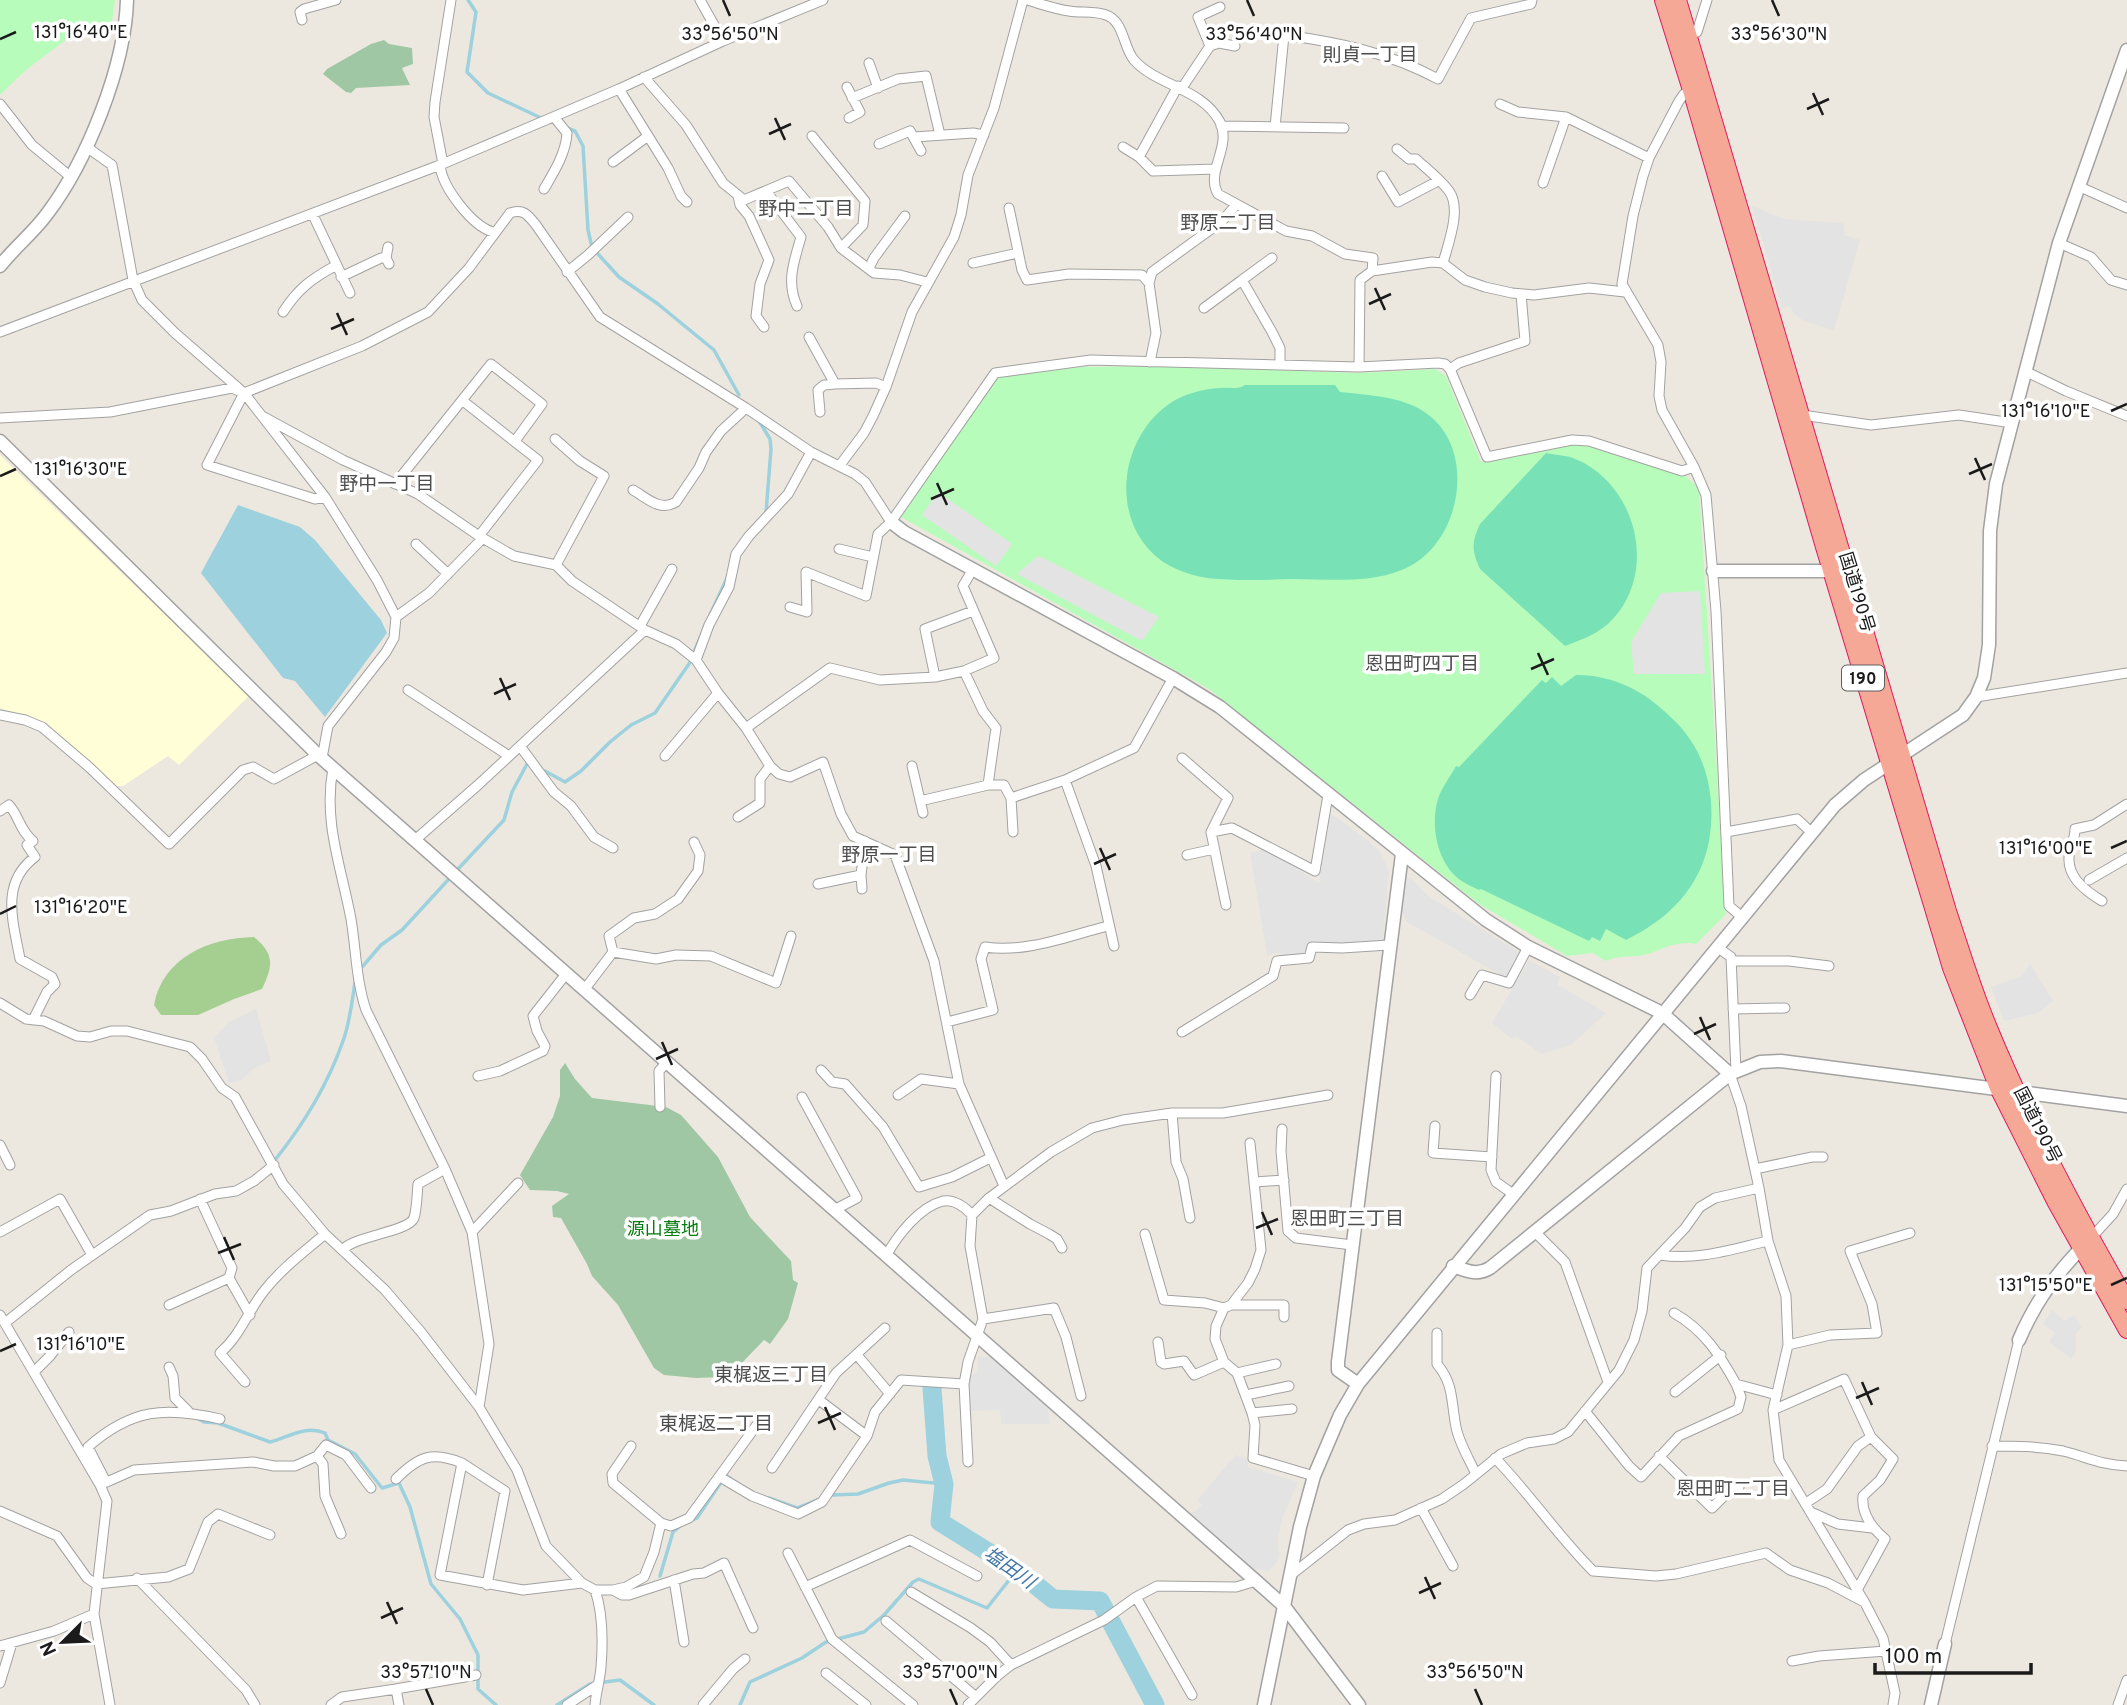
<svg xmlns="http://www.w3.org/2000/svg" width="2127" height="1705" font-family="Overpass,'Noto Sans JP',sans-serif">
  <rect width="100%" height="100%" fill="#ede8df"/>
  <path fill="#fffed7" d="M0,455L249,696L179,765L168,756L123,786H111L47,723L0,708Z"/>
  <path fill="#a5cf91" d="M254,937C275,954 273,966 262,989L234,999L198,1015H161L154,1005C163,957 209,938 254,937Z"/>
  <path fill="#9fc7a4" d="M384,40L389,44L412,48L413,64L402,68L410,85L356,88L351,93L346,92L323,74L327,69L371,44Z
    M565,1063L575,1079L592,1098L666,1107L681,1115L718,1157L750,1217L791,1261L793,1280L798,1283L788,1319L770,1344L764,1340L737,1368L722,1377L696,1378L664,1375L654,1368L618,1305L592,1276L587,1264L561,1218L553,1217L552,1206L569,1194L557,1191L530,1190L520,1175L553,1117L560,1096V1070Z"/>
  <path fill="#b8fcbc" d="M0,0H115L110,36L75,33L26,70L0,95Z
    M1150,366L1359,373L1435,369L1446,376L1481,462L1571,445L1590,446L1685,476L1699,488L1726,914L1696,944C1672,939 1660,953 1638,956C1626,957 1617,956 1605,961L1593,953L1567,956L1479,904L1209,689L901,517L997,377L1083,367Z"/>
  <path fill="#78e2b6" d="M1245,385H1335L1340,392C1367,395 1400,396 1423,411C1477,445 1463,536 1412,565C1377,585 1331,579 1292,579C1263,580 1235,581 1207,578C1190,575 1171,569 1158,558C1109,518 1120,438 1169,404C1183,394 1203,389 1220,388C1229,387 1238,390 1245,385Z
    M1546,453C1555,455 1565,455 1573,458C1638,483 1660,576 1608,624C1595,635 1581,640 1565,646L1480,569C1472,551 1471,543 1480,524Z
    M1576,675C1610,675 1639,688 1663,710C1673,719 1682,727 1689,738C1717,776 1719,841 1694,881C1678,908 1654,926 1626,940L1606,929L1600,941L1592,937L1589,941L1481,889L1479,890C1473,887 1466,884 1460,880C1437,863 1430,825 1438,799C1442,787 1450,777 1456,766L1459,767L1542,680L1546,683L1552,677L1561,686Z"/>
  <path fill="#e3e3e3" d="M1752,206L1784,219L1842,223L1845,226L1844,235L1860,240L1834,330L1804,321L1795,315L1790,306L1782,308Z
    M938,492L1012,544L996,566L922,515Z
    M1038,556H1039L1159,617L1142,641L1017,574Z
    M1700,591L1705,674H1634L1631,642L1661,593Z
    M1330,814L1342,821L1379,850L1389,871L1383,941L1340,945L1315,944L1308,945L1306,954L1285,957L1279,953L1267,955L1250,853L1266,848L1319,883Z
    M1411,878L1428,896L1521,953L1508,979L1407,922L1401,911L1405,882Z
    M1529,960L1560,977L1558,985L1606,1013L1571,1045L1542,1054L1517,1037L1511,1038L1492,1023Z
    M2030,963L2053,1001L2038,1013L2004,1021L1991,987L2022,976Z
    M256,1009L271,1061L253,1069L241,1081L229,1083L214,1038L229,1022Z
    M2052,1310L2065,1321L2074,1315L2082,1328L2076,1333V1352L2071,1359L2049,1342L2055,1333L2043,1324Z
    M978,1356L996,1358L1047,1402L1050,1424H1001L1000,1410L971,1411L968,1377L977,1372Z
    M1235,1455L1248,1459V1467L1298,1482L1283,1516L1278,1538L1279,1556L1275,1565L1268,1571L1254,1569L1190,1512H1195L1202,1505L1197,1501Z"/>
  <path fill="#9dd1de" d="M238,505L300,527L315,540L381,620L387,633L325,717L295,681L283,678L201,573Z"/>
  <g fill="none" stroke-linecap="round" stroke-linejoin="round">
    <path stroke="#9dd1de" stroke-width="3.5" d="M468,0L476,12L467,72L488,93L539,117
      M567,128L575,131L583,146L588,230L592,247
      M598,254L619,277L658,304L714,350L739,395
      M759,421L770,439L771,449L766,513
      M710,615L727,578
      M694,652L700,638
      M545,771L565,782L581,771L610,742L631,725L655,713L691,661
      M458,869L504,820L512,792L527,764
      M363,966L381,945L402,930L448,880
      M275,1160C303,1125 328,1084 343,1041C350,1022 352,1002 355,982
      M195,1417L204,1422L218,1423L270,1442C289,1437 305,1425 325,1433L328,1440L355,1454L382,1488L399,1483L410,1507L431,1584L460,1619L478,1655V1689L496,1705
      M833,1495L858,1494L889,1483L903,1480L944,1484
      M769,1498L797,1508L817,1500
      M689,1521L697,1518L726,1475L731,1479
      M660,1576L673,1532L679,1527
      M557,1705L590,1684L620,1680L654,1705
      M740,1705L750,1682L802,1658L826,1642L864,1632L884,1615L913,1582L919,1579L987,1608L1017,1570"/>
    <path stroke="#9dd1de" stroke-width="19" d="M932,1388L937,1456L944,1484L940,1522L1017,1570L1053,1599L1100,1601L1155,1705"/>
    <defs>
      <path id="minor" d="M700,0L723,41
        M1027,0C1041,4 1055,9 1069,11C1081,13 1095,11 1106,15C1124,21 1123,47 1134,60C1157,86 1202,88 1220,122C1232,147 1205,172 1218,194L1286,231L1312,236L1345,254L1373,258L1372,271
        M302,20L300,12L304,9L336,0
        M1689,35L1697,32L1707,0
        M1210,46L1198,17L1220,7
        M869,63L878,88
        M644,77L686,125L723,183L744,200L789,181L828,227L841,248L874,273L900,275L927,282
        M847,87L860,112L849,118
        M1182,88L1210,46L1219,43L1235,46
        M619,89L668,168L681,196L687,202
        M1692,89L1684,94L1679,101L1649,158L1643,176L1633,216L1622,284L1658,345L1661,362L1659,396L1662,410L1694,467L1706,495L1716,611L1729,906L1742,917
        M852,98L898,79L926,76L940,135
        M0,104L32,145L72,178
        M1500,104L1518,112L1566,117L1649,158
        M1221,126L1344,128
        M1275,127L1284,35C1338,42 1390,53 1438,79L1471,18L1531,4L1532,0
        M812,136L865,201L863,225L841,248
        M914,137L973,133L984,135
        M879,144L910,131L921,151
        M1123,147L1139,157L1153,171L1216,169
        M88,148L112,165L133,280L142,300L175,333L244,393L325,497L377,580L396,617L394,638L386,652L328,726L322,758
        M1397,149L1409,159H1416C1427,169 1440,179 1449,191C1462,209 1448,244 1443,263
        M1139,157L1178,86
        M613,162L648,136
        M443,164L434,117L435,102L451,0
        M440,165C442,187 472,226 493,232
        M1382,176L1398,202L1438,181
        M1543,183L1566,117
        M2078,186L2127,208
        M544,189C554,172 566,153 567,133L554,117
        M766,191L801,237C794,262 786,281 797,306
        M738,195L740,205L749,216L769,260L760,284L756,316L764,327
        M1009,208L1022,270L1027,280L1069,274L1142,275L1149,283
        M313,215L350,293
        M2059,243L2091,257L2111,280L2127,285
        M386,258L388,247
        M973,263L1018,253
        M869,268L874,258L905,216
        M567,272L588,255L628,217
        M341,277L381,258H386L389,264
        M1242,280L1272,258
        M1204,308L1242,280L1272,332L1280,348V365
        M283,312C298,289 311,279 335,266
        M0,332L440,165L619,89L723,41L823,0
        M809,337L835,384L824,385L818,390L820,412
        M1150,362L1156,333L1149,283L1152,272L1222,221L1236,205
        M1359,367L1360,280L1372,271L1432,262L1443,263L1465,280L1485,287L1512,293L1534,295L1589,288L1625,292
        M1450,369L1459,363L1525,341L1521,294
        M2025,371L2066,391L2127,416
        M835,384L876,383L886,387
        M463,401L538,460L479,536
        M1802,415L1871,425L1959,415L2012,423
        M264,417L343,460L418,494L479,536L514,556L556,565L572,581L645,630L676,644L696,660L718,693L746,728L770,766L779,774L790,777L823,762L841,814L853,836L895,855L934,961L959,1084L1004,1186
        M0,418L110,412L232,388L239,391
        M555,439L580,461L604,476L556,565
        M840,465L864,433L873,416L886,387L912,312L954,237L961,215L968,175L994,108L1023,0
        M395,484L491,364L542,404L515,441
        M633,490C647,498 660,512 676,502L699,468L706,452L721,431L746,408
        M325,497L315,499L207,465L244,393L362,346L428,312L469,268L510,213C523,208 528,215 536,225L600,317L746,408L811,452L855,474L865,482L891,522
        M416,544L448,574
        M839,549L873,557
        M790,607L807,612L806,572L866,596L878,534L891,522L995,373L1091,360L1359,367L1438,363L1445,364L1450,369L1487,457L1572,440L1589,441L1682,471L1694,467
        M396,617L429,593L483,538
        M640,626L672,569
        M696,660L709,625L729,587L736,554L749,536L788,494L811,452
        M964,671L983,711L996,728L988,785H1004L1011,798L1013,832
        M935,677L925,629L973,611
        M408,690L509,756
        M1976,697L2127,673
        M0,715L25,720L42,727L89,767L169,844L243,770L253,767L274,779L318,755
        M746,728L830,668L880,680L935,677L964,671L994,658L963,586L973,569
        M520,746L554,792L571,806L594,837L613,848
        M665,756L718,693
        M1182,758L1228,798L1211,832
        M912,766L923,813
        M333,768C323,822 341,866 351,919C356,949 356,980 366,1010L445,1169L472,1232L489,1344L479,1407
        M1065,780L1096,866L1114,946
        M1011,798L1065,780L1134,748L1173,678
        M920,801L988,785
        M0,811L9,805C19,816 20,831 33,841L27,845L35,857C0,883 13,921 20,959L52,977L55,984L47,992L33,1020
        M738,817L760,803V779L770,766
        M1726,832L1797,819L1812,833
        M415,840L478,785L645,630
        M1187,855L1214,849
        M2089,880L2127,858
        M818,884L861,875
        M862,889L861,875L865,841
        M2102,901C2084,890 2064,875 2070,851C2072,843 2075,837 2075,829L2094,825L2127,804
        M1226,905L1211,832L1232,828L1315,871L1328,795
        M1717,947L1731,957L1736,1071
        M613,952L609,936L634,918L655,914L678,899L698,871L700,855L694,842
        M1731,961H1789L1829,966
        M584,990L613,952L656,959L676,955L711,956L776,983L791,936
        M1470,995L1482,975L1509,983L1528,947
        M0,1003L26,1019L44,1021L77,1036L90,1037L111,1031H127L190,1047L202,1059L222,1088L235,1097L283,1184L325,1234L385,1290L421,1332L479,1407L517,1470L546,1546L582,1583L595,1590H613L626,1587L644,1577L654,1552L661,1523L671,1526L689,1518L756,1426
        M1733,1009L1785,1008
        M947,1022L993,1010L981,959L985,947C1025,953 1065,937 1104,927
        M1182,1032L1273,976L1277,961L1309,958L1312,947L1342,948L1389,945
        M821,1070L832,1082L845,1084L883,1127L919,1187L952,1177L990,1158
        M1730,1074L1741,1106L1759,1188L1768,1241L1786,1296L1788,1345L1773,1410L1779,1460L1865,1603L1883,1638L1895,1693L1893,1705
        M478,1076L500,1071L543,1051L545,1046L537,1031L533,1016L566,974
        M1496,1076L1491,1170L1496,1182L1513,1194
        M898,1095L921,1079L959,1084
        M802,1097L857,1198L834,1210
        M660,1107L659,1071L667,1062
        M1172,1113L1176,1162L1183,1179L1190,1218
        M1435,1126L1433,1153L1492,1157
        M1282,1129L1281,1151L1288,1231L1296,1238L1352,1245
        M1250,1143L1261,1250L1255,1269L1248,1283L1231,1305L1224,1308L1216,1326L1215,1339L1224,1362L1237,1373L1252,1413L1255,1425L1253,1458L1314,1476
        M0,1145L10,1165
        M1755,1169L1812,1157H1823
        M1255,1182L1284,1180
        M989,1198L1030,1224L1049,1234L1057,1239L1062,1248
        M0,1232L60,1199L92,1255
        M472,1232L518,1183
        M1535,1232L1565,1262L1608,1382
        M1145,1234L1164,1300L1205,1303L1224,1308
        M2091,1238L2113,1214L2127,1189
        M343,1249C358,1235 408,1232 414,1218C417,1208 417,1194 418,1184L445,1169
        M1660,1255C1697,1261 1732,1249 1768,1241
        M886,1256C897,1236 919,1207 943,1201C954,1199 965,1207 972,1215
        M229,1278L250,1315
        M169,1305L229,1278L232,1268L200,1199
        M1231,1305H1284V1317
        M1674,1313C1704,1330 1720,1355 1736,1384L1777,1395
        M0,1315L100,1485L107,1501L94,1614L110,1705
        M983,1319L1054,1308L1066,1337L1081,1396
        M5,1323L71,1270L150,1215L171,1211L215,1194L236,1191L254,1181L274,1165
        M1437,1333V1364C1454,1384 1451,1402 1456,1427C1459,1443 1469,1459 1476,1474
        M1158,1342L1161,1362L1164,1364L1184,1361L1194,1375L1224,1362
        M1788,1345L1830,1335L1877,1333L1872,1304L1850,1251L1910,1233
        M857,1355L890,1394
        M169,1367L173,1376L175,1398L188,1411
        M34,1372L50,1356L69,1332
        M1237,1373L1276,1364
        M245,1382L220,1353C240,1336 248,1311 264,1291C281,1269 304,1252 325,1234
        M964,1384L968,1462
        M1675,1392L1721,1355
        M1246,1395L1289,1386
        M819,1400L867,1436
        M1773,1410L1844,1379L1871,1437L1893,1459L1880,1480L1863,1496C1861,1514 1872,1528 1885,1539L1857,1590
        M1585,1411L1629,1466L1641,1477L1679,1436L1738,1409L1741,1397L1736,1384
        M1252,1413L1292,1409
        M631,1446L612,1474L613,1483L661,1523
        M1992,1446C2016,1446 2039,1446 2063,1451C2087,1457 2101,1465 2127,1466
        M317,1456L323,1464L325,1496L341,1534
        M1659,1456L1712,1508L1730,1490L1739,1487
        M1495,1458C1530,1494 1557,1535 1593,1571L1656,1576L1676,1574L1766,1553L1790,1570L1828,1583L1864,1602
        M772,1468L836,1373L885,1328
        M720,1477L752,1496L798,1514L822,1502L867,1436L875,1412L901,1380L964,1384L968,1362L983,1319L970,1246L972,1215L989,1198L1051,1152L1092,1128L1123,1120L1172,1113H1223L1328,1095
        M396,1479C419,1456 432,1451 462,1463
        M106,1482L88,1447C131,1409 165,1406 220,1419
        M100,1485L134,1470L253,1462L274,1466H295L317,1456L326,1445L346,1455L371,1488
        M1806,1503L1827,1489L1858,1446L1871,1437
        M1421,1508L1453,1566
        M0,1511L57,1536L87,1578L96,1584L168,1577L189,1569L208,1522L218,1514L270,1535
        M1811,1512L1838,1524L1872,1528
        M788,1553L832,1639L913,1705
        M1291,1575L1348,1530L1364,1524L1395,1520L1442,1499L1464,1484L1501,1454L1527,1443L1554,1439L1568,1432L1619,1370L1634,1340L1642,1311L1647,1268L1685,1228L1700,1207L1715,1198L1759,1188
        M137,1578L246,1690L255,1705
        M674,1580L684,1642
        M487,1585L505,1491L462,1463L440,1575L523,1590L582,1583
        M805,1587L910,1540L977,1576
        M595,1590C603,1613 603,1642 601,1667C600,1680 596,1692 595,1705
        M613,1590L622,1595H629L693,1574L704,1573L724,1563L753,1628
        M911,1592L971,1628L990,1642L1011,1665
        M1136,1597L1192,1695
        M886,1621L976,1697
        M1945,1644L2019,1340
        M0,1646L54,1631L94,1614
        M1792,1661L1819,1656L1886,1651
        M826,1673L866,1705
        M0,1683L12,1643
        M396,1689L476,1675
        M331,1705L342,1697L396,1689L399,1705
        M567,1705L596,1686
        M703,1705L733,1669L745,1659
        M968,1705L997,1676L1011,1665L1104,1620L1136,1597L1157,1586L1236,1587L1256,1581
        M2118,1705L2127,1680"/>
      <path id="tertiary" d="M0,266C14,248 33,233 47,214C87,161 125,67 127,0
        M0,441L318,755L1256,1581L1284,1606L1359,1705
        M891,522L904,532L1173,678L1220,707L1486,920L1528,947L1662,1013L1730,1074
        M1713,571H1840
        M1453,1266C1467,1271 1477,1276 1490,1268L1730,1074L1760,1062L1781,1061L2127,1106
        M2019,1340C2036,1300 2056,1274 2086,1243
        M1358,1384L1338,1370V1362L1402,854
        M1264,1705L1300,1527L1314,1476L1340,1415L1358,1384L1835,805L1864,780L1963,715L1976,697L1984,678L1989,645L1990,531L1996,484L2059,243L2127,50
        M1931,1705L1945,1644"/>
      <path id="trunk" d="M1663,0L1691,90L1824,547L1951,968L1998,1088L2055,1201L2127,1330
        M1678,0L1948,911C1961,950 1973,990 1989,1028C2028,1122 2076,1213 2127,1301"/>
    </defs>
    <use href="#minor" stroke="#a2a2a2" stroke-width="11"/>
    <use href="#tertiary" stroke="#a2a2a2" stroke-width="15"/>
    <use href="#trunk" stroke="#dd1a62" stroke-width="18"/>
    <use href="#minor" stroke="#fff" stroke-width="9"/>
    <use href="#tertiary" stroke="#fff" stroke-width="12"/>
    <use href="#trunk" stroke="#f4a895" stroke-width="16"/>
  </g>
  <path fill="none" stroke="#1b1b1b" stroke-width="2.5" d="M723,0L730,16M1247,0L1254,16M1772,0L1779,16M0,39L16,32M1813,93L1823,115M1807,109L1829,99M775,118L785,140M769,134L791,124M1375,288L1385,310M1369,304L1391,294M337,313L347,335M331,329L354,319M2111,411L2127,404M1975,458L1985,480M1969,474L1992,464M0,476L16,469M937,483L947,505M931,499L954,489M1538,653L1548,675M1531,669L1554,659M500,678L510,700M494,694L516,684M1100,848L1110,870M2111,848L2127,841M1094,864L1116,854M0,914L16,906M1700,1017L1710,1040M1694,1034L1716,1024M662,1042L672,1065M656,1059L678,1049M1262,1212L1272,1235M1256,1228L1278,1219M224,1237L234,1260M218,1253L241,1244M2111,1285L2127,1278M0,1351L16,1344M1862,1382L1872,1405M1856,1398L1879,1388M825,1407L835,1430M818,1423L841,1413M1425,1577L1435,1599M1419,1593L1441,1583M387,1602L397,1624M381,1618L403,1608M426,1689L433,1705M950,1689L957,1705M1475,1689L1482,1705"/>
  <g text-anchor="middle" stroke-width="7" stroke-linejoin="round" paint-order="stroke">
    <rect fill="#fff" stroke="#5f5f5f" stroke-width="2" x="1842" y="665.5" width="42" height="25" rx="5"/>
    <g font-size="16" font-weight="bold" fill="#1b1b1b">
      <text x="1863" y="684">190</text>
    </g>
    <g font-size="18" fill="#1b1b1b" stroke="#fff">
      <text transform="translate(1857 592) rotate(73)" y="6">国道190号</text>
      <text transform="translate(2038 1125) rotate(63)" y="6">国道190号</text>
    </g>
    <g font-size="18" fill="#057c0d" stroke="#fff">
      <text x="663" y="1235">源山墓地</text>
    </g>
    <g font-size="19" fill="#4e4e4e" stroke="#fff">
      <text x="1370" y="61">則貞一丁目</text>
      <text x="806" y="215">野中二丁目</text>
      <text x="1228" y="229">野原二丁目</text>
      <text x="387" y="490">野中一丁目</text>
      <text x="1422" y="670">恩田町四丁目</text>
      <text x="889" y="861">野原一丁目</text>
      <text x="1347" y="1225">恩田町三丁目</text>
      <text x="771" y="1381">東梶返三丁目</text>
      <text x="716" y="1430">東梶返二丁目</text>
      <text x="1733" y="1495">恩田町二丁目</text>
    </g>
    <g font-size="19" font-style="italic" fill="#4176a6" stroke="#fff">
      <text transform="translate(1010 1567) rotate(35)" y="7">塩田川</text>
    </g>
  </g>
  <g font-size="18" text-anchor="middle" fill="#1b1b1b" stroke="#fff" stroke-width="7" stroke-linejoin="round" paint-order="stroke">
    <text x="81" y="38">131°16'40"E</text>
    <text x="730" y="40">33°56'50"N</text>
    <text x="1254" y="40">33°56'40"N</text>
    <text x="1779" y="40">33°56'30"N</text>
    <text x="2046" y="417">131°16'10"E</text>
    <text x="81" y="475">131°16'30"E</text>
    <text x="2046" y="854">131°16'00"E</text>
    <text x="81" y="913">131°16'20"E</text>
    <text x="2046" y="1291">131°15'50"E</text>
    <text x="81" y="1350">131°16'10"E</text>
    <text x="426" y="1678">33°57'10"N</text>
    <text x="950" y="1678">33°57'00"N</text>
    <text x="1475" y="1678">33°56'50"N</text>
  </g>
  <g transform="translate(63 1642) rotate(246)" stroke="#ffffff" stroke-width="5" paint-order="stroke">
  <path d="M0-5L12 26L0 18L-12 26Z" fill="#1b1b1b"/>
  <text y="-10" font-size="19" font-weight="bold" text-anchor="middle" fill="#1b1b1b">N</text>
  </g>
  <path d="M1875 1663v10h156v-10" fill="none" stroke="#1b1b1b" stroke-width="3.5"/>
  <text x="1885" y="1663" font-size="21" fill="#1b1b1b" stroke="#ffffff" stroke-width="5" paint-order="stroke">100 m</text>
</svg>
